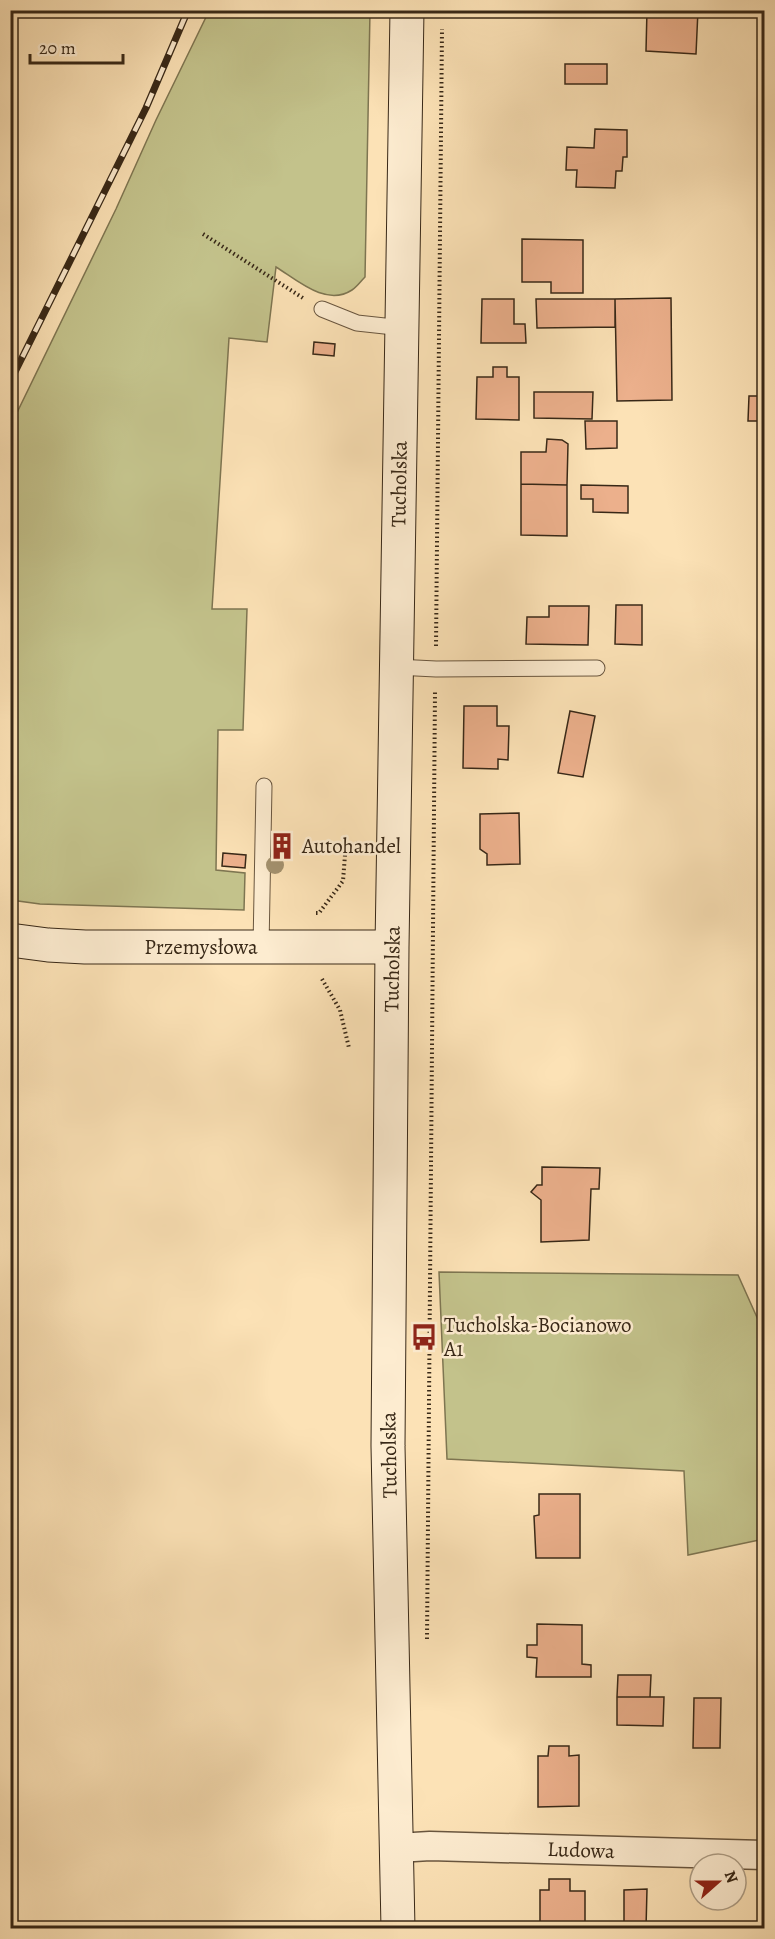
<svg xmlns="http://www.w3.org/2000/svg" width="775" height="1939" font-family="Alegreya,serif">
  <rect width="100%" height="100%" fill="#fce2b6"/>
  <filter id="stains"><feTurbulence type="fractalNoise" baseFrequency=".00333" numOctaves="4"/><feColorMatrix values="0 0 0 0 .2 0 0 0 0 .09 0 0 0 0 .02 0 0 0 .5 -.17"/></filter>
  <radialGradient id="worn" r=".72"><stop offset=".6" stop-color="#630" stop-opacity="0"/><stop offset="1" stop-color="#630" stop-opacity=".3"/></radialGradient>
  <path fill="#c3c28b" stroke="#7e7551" stroke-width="1.5" d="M209,11H370L365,277C361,281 357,287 352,290C326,307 297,280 276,267L267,342L229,338L212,609H247L243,730H218L216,870L245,873L244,910L40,904L11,900V425L116,209L156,120Z
    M439,1272L738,1275L764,1333V1539L688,1555L684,1471L447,1459Z"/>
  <path fill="#ecb08c" stroke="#382817" stroke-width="1.5" d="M647,10H698L696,54L646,51Z
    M565,64H607V84H565Z
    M595,129L627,130V157H623L622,171H616L615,188L576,187L577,170H566L567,147L594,148Z
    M522,239L583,240V293H551V282H522Z
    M671,298L672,400L617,401L615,299Z
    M482,299H514V324H525L526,343H481Z
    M536,299H615V327L537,328Z
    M314,342L335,344L334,356L313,354Z
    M493,367H507V377H519V420L476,419L477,377H493Z
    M534,392H593L592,419L534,418Z
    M749,396H764V421H748Z
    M585,421H617V448L586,449Z
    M547,439L562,440L568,444L567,485L521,484V452H546Z
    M521,484L567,485V536L521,535Z
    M581,485L628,486V513L593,512V499H581Z
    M616,605H642V645L615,644Z
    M549,606H589L588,645L526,644L527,617H549Z
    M464,706H497V726H509L508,760L498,759V769L463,768Z
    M570,711L595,716L583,777L558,773Z
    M519,813L520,864L487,865V854L480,849V814Z
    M273,832L292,833L291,860H272Z
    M223,853L246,855L245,868L222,866Z
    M542,1167L600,1168L599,1189H591L589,1240L541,1242V1200L531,1192L537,1185H542Z
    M539,1494H580V1558H536L534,1516L539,1515Z
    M537,1624L582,1625V1664L591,1665V1677H536L537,1658L527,1657V1645H537Z
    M618,1675H651L650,1697H617Z
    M617,1697H664L663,1726L617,1725Z
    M694,1698H721L720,1748H693Z
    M549,1746H569V1756L579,1755V1806L538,1807V1756H548Z
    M549,1879H570V1891H585V1928H540V1890H549Z
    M647,1889L646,1928H624V1890Z"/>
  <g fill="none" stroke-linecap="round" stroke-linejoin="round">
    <defs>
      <path id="lane" d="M322,309L357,323L403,328
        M396,667L436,669L597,668
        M261,947L264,786"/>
      <path id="street" d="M397,1848L430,1846L764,1855"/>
      <path id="secondary" d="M10,940L48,945L85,947H392
        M398,1928L388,1446L392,947L407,10"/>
    </defs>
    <use href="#lane" stroke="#69563f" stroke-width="17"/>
    <use href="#street" stroke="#69563f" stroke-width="31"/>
    <use href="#secondary" stroke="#382817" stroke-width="35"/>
    <path stroke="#382817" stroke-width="4" stroke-dasharray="1.5 3" stroke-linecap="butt" d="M203,234L303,298
      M436,646L442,29
      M316,913H319L343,881L345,855L360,841
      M322,979L340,1010L349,1048
      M427,1639L435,692"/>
    <use href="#lane" stroke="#fdecd0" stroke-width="15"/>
    <use href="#street" stroke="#fdecd0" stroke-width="28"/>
    <use href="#secondary" stroke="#fdecd0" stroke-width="33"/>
    <defs>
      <path id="rail" d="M10,382L146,108L188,10"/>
    </defs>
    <use href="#rail" stroke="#382817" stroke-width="7"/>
    <use href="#rail" stroke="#fdecd0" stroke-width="4.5" stroke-dasharray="14" stroke-linecap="butt"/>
  </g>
  <circle fill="#a3916e" cx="275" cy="865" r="9"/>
  <defs>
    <symbol id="building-bare" viewBox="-9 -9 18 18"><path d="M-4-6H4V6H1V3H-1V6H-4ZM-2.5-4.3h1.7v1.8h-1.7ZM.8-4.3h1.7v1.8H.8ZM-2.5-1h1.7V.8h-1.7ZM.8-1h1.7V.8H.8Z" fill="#8f2418" stroke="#fdecd0" stroke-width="2.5" paint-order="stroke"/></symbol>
    <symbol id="bus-bare" viewBox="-9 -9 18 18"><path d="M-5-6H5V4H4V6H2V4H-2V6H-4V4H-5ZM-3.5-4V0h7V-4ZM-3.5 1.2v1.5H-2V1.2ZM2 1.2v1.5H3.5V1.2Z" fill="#8f2418" stroke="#fdecd0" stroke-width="2.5" paint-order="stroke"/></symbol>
  </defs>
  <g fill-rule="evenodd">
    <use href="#building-bare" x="263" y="827" width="38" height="38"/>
    <use href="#bus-bare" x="405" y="1318" width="38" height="38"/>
  </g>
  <g text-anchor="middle" stroke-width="5" stroke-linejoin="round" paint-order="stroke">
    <g font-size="21" fill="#382817" stroke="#fdecd0">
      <text transform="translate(399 484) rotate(-89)" y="7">Tucholska</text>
      <text x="201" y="954">Przemysłowa</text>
      <text transform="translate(392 969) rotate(-89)" y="7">Tucholska</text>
      <text transform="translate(389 1455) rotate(-91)" y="7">Tucholska</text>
      <text transform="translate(581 1850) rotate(2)" y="7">Ludowa</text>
    </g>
    <g font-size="21" fill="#382817" stroke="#fdecd0" text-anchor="start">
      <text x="302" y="853">Autohandel</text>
      <text x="444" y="1332">Tucholska-Bocianowo<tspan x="444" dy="24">A1</tspan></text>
    </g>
  </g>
  <rect width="775" height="1939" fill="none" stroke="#fce2b6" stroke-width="36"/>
  <rect x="12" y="12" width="751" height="1915" fill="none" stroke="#382817" stroke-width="3"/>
  <rect x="18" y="18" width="739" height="1903" fill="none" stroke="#382817" stroke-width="1.5"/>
  <g transform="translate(718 1882) rotate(69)"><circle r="28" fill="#fdecd0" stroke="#ae9e86" stroke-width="1.5"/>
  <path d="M0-4.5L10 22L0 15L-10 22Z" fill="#8f2418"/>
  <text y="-9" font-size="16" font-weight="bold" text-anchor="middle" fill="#382817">N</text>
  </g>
  <path d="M30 54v9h93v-9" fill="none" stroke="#382817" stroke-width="3"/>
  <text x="39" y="54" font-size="18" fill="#382817" stroke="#fdecd0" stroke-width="4.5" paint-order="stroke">20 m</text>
  <rect width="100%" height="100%" filter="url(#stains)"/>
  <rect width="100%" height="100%" fill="url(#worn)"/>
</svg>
